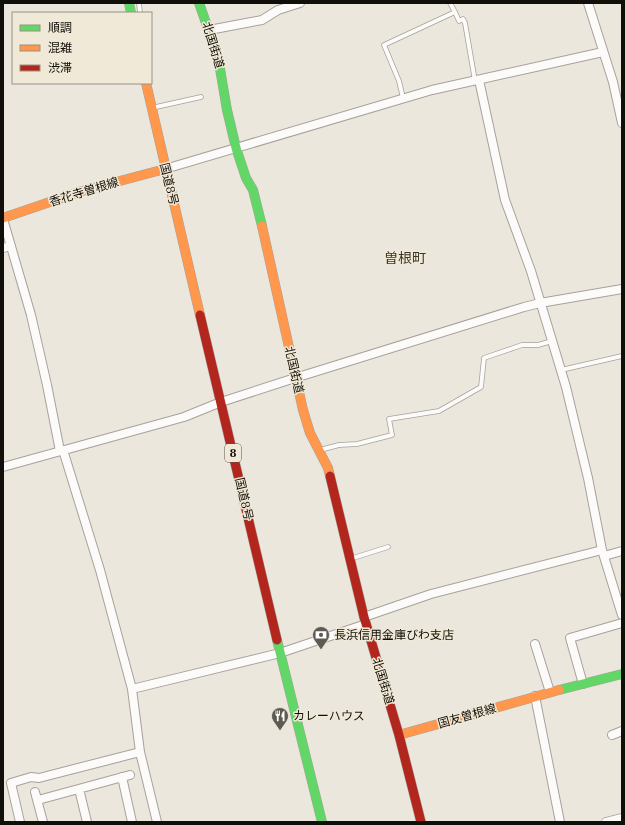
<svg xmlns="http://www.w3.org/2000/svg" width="625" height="825" font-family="'IBM Plex Serif','Noto Sans JP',serif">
  <rect width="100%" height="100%" fill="#ebe7dd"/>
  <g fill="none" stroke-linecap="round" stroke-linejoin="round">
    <defs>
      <path id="lane" d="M139,3L140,13
        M455,12L459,21L463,19L465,23L475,81
        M403,98L399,81L384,45L455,12L450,3
        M156,107L201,97
        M561,370L622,356
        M320,450L339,445L357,444L392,435L389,419L439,411L481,387L484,358L522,345H538L552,341
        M350,559L388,547"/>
      <path id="street" d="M588,3L613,82L622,123
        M209,30L262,20L278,10L300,3
        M479,80L505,200L531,271L566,387L588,478L602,550
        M165,169L432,90L603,52
        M3,219L31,315L47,385L60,451
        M3,248L11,246
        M63,450L100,570L132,689L140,752L157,822
        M3,467L184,417L221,402L295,378L524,307L540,303L622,289
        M604,556L622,551
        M364,617L431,594L602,550L622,615
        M535,644L550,692
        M583,684L570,638L622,623
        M132,689L280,653L366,624
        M535,696L560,822
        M612,735L622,731
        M122,777L132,822
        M79,789L87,822
        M35,792L43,822
        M38,800L130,775
        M20,822L11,783L31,777L39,778L140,752
        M606,822L622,818"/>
      <path id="fast" d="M129,3L131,13
        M199,3L218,57L227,110L236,148L246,178L253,190L262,226
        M277,640L322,822
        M559,690L622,674"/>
      <path id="slow" d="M146,83L200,315
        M3,218L82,191L165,169
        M262,226L303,410L310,433L328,468L330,476
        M399,735L559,690"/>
      <path id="jam" d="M200,315L277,640
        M330,476L364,617L399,735L421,822"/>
    </defs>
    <use href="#lane" stroke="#a6a29b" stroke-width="5.5"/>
    <use href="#street" stroke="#a6a29b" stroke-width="10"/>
    <use href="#fast" stroke="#a6a29b" stroke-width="10"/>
    <use href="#slow" stroke="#a6a29b" stroke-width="10"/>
    <use href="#jam" stroke="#a6a29b" stroke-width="10"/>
    <use href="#lane" stroke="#fcfbfa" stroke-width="4"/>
    <use href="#street" stroke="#fcfbfa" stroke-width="8"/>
    <use href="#fast" stroke="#63d668" stroke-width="9"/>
    <use href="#slow" stroke="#ff974d" stroke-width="9"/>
    <use href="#jam" stroke="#b3261e" stroke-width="9"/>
  </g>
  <defs>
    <symbol id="bank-pin" viewBox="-11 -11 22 30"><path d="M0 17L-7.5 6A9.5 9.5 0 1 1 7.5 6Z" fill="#5d5b53" stroke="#f1e9d7"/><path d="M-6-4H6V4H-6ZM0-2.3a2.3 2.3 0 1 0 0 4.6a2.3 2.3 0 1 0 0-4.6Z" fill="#fff"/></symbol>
    <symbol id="restaurant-pin" viewBox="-11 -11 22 30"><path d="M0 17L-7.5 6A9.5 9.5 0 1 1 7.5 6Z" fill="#5d5b53" stroke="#f1e9d7"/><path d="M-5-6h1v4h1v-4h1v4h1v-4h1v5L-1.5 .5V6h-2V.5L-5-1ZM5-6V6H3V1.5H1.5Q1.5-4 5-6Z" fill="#fff"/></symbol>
  </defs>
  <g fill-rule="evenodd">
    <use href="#bank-pin" x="311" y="625" width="20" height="27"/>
    <use href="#restaurant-pin" x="270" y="706" width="20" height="27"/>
  </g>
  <g text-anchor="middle" stroke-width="3" stroke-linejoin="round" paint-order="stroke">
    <rect fill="#f1e9d7" stroke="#545047" stroke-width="1" x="225" y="444" width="16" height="18" rx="3"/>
    <g font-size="11" font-weight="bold" fill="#110f09">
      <text x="233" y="457">8</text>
    </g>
    <g font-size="12" fill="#110f09" stroke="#f1e9d7">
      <text transform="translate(213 45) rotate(73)" y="4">北国街道</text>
      <text transform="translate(169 184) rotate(76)" y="4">国道8号</text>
      <text transform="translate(84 192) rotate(-17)" y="4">香花寺曽根線</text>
      <text transform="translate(294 370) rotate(77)" y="4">北国街道</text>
      <text transform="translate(244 499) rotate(77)" y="4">国道8号</text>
      <text transform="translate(383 681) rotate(73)" y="4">北国街道</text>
      <text transform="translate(467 716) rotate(-16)" y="4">国友曽根線</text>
    </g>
    <g font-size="12" fill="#110f09" stroke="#f1e9d7" text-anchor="start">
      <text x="334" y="639">長浜信用金庫びわ支店</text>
      <text x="293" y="720">カレーハウス</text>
    </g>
    <g font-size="14" fill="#3d3728" stroke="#f1e9d7">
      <text x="405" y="263">曽根町</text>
    </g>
  </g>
  <rect width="625" height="825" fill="none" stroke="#110f09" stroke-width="8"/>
  <rect x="12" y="12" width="140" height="72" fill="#f1e9d7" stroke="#979285"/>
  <rect x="20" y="25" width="20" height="6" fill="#63d668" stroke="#979285"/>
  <text x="48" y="32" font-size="12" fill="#110f09">順調</text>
  <rect x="20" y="45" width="20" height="6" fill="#ff974d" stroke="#979285"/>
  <text x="48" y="52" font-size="12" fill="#110f09">混雑</text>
  <rect x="20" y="65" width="20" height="6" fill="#b3261e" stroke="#979285"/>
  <text x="48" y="72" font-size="12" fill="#110f09">渋滞</text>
</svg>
